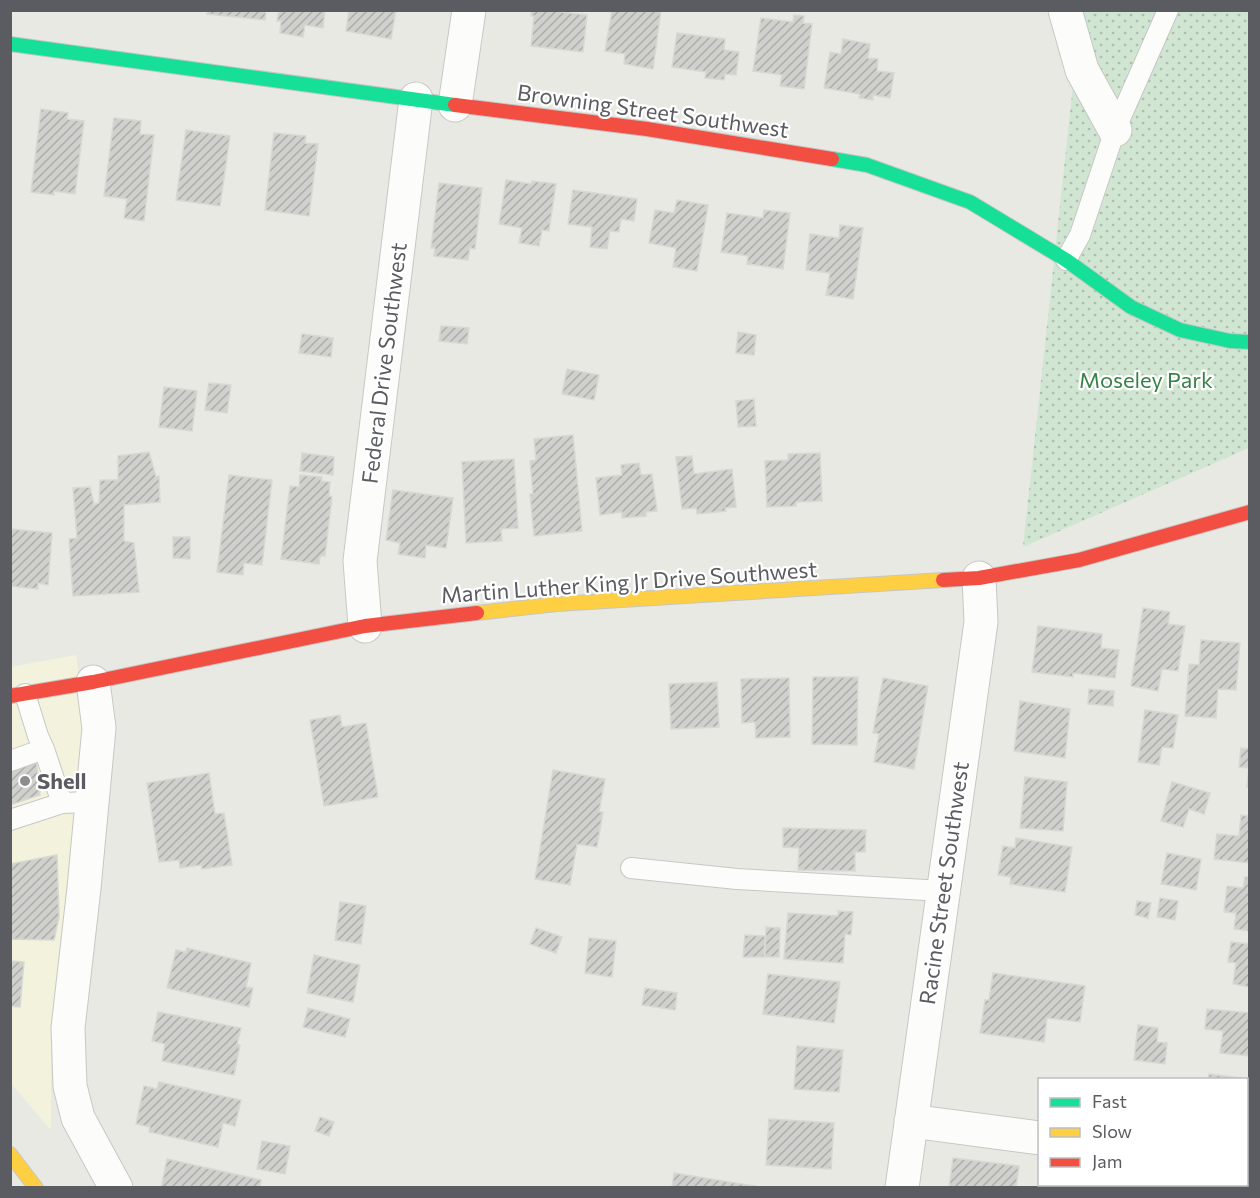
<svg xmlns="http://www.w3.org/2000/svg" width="1260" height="1198" font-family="Commissioner,sans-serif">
  <defs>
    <pattern id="grass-dots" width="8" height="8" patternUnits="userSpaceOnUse" patternTransform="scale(1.5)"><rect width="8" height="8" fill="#d1e6d2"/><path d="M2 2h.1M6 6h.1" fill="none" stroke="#adbeae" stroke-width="1.8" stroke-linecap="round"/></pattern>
    <pattern id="building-hatch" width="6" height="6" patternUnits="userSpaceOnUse" patternTransform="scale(1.5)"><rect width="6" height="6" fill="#d0d0cd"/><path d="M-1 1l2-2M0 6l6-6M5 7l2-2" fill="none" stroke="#acacaa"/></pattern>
  </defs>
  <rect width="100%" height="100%" fill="#e9e9e4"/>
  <path fill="#f3f2dc" d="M76,655L85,724L72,881L51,1028V1130L11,1084L10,667Z"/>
  <path fill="url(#grass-dots)" d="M1081,11H1249V448L1023,547Z"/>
  <path fill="url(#building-hatch)" stroke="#d8d8d3" stroke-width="1.5" d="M208,10H266L265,20L207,14Z
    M279,10H325L323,28L305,25L303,37L280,33L281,21H277Z
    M349,10H396L391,39L346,31Z
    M532,10H561V12L587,15L583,52L531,46L534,16H531Z
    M612,10H661L653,69L624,64L625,54L605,51Z
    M794,15L804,16L803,23L812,24L804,89L780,86L782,75L753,71L761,18L793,22Z
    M677,33L725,39L724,50L739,52L736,75L725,74L724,80L705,78L706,72L672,67Z
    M843,39L870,44L868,58L878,59L877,71L894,73L890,98L873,95V100L859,98L860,94L824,88L830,52L841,54Z
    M41,109L68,113L67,119L84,121L75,194L54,191V195L31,192Z
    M114,118L141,121L140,134L154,135L144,221L124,218L127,199L104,196Z
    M186,130L230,136L220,206L176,200Z
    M274,133L306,136L305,143L318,144L309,216L265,210Z
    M506,180L532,184V181L556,184L549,231L542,230L539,246L519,243L522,228L499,224Z
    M439,183L482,188L475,249L470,248L468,260L434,256L435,248H431Z
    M573,190L637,199L634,221L621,219L619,232L610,231L607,249L590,247L592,227L568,224Z
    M677,200L708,205L697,271L673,267L676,248L649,243L655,210L674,213Z
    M764,210L790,213L783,269L747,264L748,256L721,252L727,213L763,218Z
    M840,225L863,228L853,299L826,295L830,273L806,270L810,234L839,238Z
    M441,326L469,328L467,344L439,341Z
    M738,332L756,335L754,355L736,353Z
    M302,334L333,338L331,357L299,353Z
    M567,369L599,375L594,400L562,394Z
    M209,383L231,385L227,413L205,410Z
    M164,387L197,391L192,431L159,427Z
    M754,399L756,426L738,427L736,401Z
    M573,435L582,531L534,536L530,494H533L530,461L536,460L534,439Z
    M149,452L156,477L159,476L160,502L124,505V541L134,543L139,592L73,596L69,539L77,538L73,488L90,487L94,504L99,503L100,480H118V456Z
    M302,453L334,457L333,475L300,471Z
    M820,453L822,501L796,502V506L767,507L765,461L788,460V454Z
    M692,456L694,474L732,469L736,507L725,508L726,511L697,514L696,508L682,509L676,457Z
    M514,459L518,528L501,529L502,541L466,543L462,462Z
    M639,463L641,475L652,474L657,511L646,512V516L622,518V512L600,515L596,478L622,475L621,465Z
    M229,475L272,480L262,565L244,563L243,575L217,572Z
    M300,475L322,477L321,481L330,482L329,496L332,497L325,556H320L319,564L281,559L290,486L299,487Z
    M393,490L453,498L446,548L426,545L425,558L398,554L400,543L386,540Z
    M10,529L52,533L48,585L38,583V589L10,586Z
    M173,537H190V559L173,558Z
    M1143,608L1170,612L1168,624L1185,626L1178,671L1162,669L1158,691L1131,686Z
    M1038,626L1102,634L1101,648L1119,650L1115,678L1073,673V677L1032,672Z
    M1201,640L1240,643L1236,690L1218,689L1216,718L1185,716L1189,664L1199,665Z
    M813,677H858L857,745L812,744Z
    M789,678L790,737L756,738L755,722L742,723L741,679Z
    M883,678L928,686L914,769L874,762L879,734L873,733Z
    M717,682L719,727L671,729L669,684Z
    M1089,689L1114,691L1113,706L1088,704Z
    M1020,701L1070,709L1065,758L1014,751Z
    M1145,710L1178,715L1173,748L1162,747L1159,765L1138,762Z
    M340,715L342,727L366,723L378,797L324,806L310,720Z
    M1241,748L1250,749V787H1247L1249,768L1239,767Z
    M36,758L40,795L10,805V768Z
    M553,770L605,779L599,812H603L597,847L577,844L570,885L535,879Z
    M209,773L215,814L224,813L232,865L202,869L201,865L180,868L179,860L159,862L147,783Z
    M1025,777L1067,782L1063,831L1020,828Z
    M1172,782L1210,793L1204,814L1189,809L1183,827L1161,821Z
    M1241,815L1250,816V863L1214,859L1217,834L1239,836Z
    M783,828L866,830L865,852H855V871L798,870L799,848L783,847Z
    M1016,838L1072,847L1065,892L1010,884L1011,877L998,875L1003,846L1015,848Z
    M1167,853L1201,859L1196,890L1161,884Z
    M57,855L59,917L54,940L10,939V864Z
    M1245,877H1250V931L1234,929L1236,913L1224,912L1227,886L1243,888Z
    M1160,898L1178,901L1175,920L1157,917Z
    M1137,901L1151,903L1148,918L1135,915Z
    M340,902L366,906L361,944L335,940Z
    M838,911L853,912L851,935L845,934L843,963L784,959L788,913L838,916Z
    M766,927L780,928L779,957H765Z
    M536,928L562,937L556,953L530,944Z
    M745,935L765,936L764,957H743Z
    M589,938L616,941L612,977L585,973Z
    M1231,942L1250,944V987L1233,984L1236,963L1228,962Z
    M187,948L251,963L246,987L253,988L249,1007L167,988L176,950L186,952Z
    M314,955L360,965L353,1002L307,993Z
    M10,961L24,962L20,1007L10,1006Z
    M993,973L1085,986L1080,1022L1047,1018L1044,1042L980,1033L985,1000H989Z
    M768,974L840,982L834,1023L763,1014Z
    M645,988L677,993L675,1010L642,1005Z
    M308,1008L350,1019L345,1037L303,1027Z
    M1207,1009L1250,1013V1056L1220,1053L1223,1031L1205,1029Z
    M158,1012L241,1028L237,1044L240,1045L234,1075L162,1061L165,1044L152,1041Z
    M1138,1025L1158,1028L1157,1042L1167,1043L1165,1064L1134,1060Z
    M797,1046L843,1050L839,1092L794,1089Z
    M1209,1074L1250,1079V1127H1246V1080H1208Z
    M159,1082L241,1100L235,1126L223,1123L218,1147L149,1132L150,1127L136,1124L144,1086L157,1089Z
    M320,1117L334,1122L329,1136L315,1131Z
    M769,1119L834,1123L831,1169L766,1165Z
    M262,1141L290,1146L285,1174L257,1169Z
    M953,1158L1019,1166L1016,1188H949Z
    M167,1159L261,1180L260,1188H161Z
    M674,1173L767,1188H672Z
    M1063,1184H1080L1079,1188H1062Z"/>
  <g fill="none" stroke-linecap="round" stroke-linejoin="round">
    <defs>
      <path id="lane" d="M1066,260L1080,235L1115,130L1168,10
        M44,749L62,803
        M10,761L44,749L38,736L25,694
        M10,820L62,803L92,802
        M631,868L737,879L943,891"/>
      <path id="street" d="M1065,10L1082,70L1115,130
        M455,105L469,10
        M365,626L360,561L416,99
        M93,682L99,728L84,888L68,1028L70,1086L78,1118L116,1188
        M911,1121L1040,1138
        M1246,1166H1250
        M902,1188L981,622L979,578"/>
      <path id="fast" d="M10,44L455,105
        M832,159L867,165L970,202L1066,260L1131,307L1180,330L1230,341L1250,342"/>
      <path id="slow" d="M477,613L557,604L943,580
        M10,1154L36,1188"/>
      <path id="jam" d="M455,105L647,129L832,159
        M943,580L979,578L1079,560L1250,512
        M10,696L93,682L365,626L477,613"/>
    </defs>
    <use href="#lane" stroke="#c7c7c6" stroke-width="22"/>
    <use href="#street" stroke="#c7c7c6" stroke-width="35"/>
    <use href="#fast" stroke="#c6c6c5" stroke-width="16"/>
    <use href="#slow" stroke="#c6c6c5" stroke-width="16"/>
    <use href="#jam" stroke="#c6c6c5" stroke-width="16"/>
    <use href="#lane" stroke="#fcfcfb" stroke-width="20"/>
    <use href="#street" stroke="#fcfcfb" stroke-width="33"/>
    <use href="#fast" stroke="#16e098" stroke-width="14"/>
    <use href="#slow" stroke="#ffcf43" stroke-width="14"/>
    <use href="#jam" stroke="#f24e42" stroke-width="14"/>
  </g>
  <circle fill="#8c8d8f" stroke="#fff" stroke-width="2" cx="25" cy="781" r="6"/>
  <g text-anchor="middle" stroke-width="4.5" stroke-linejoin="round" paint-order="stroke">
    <g font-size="22" fill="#5a5c61" stroke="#fff">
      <text transform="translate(653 111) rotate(8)" y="8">Browning Street Southwest</text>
      <text transform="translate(384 363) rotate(-83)" y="8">Federal Drive Southwest</text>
      <text transform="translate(629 582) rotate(-4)" y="8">Martin Luther King Jr Drive Southwest</text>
      <text transform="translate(944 883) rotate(-82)" y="8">Racine Street Southwest</text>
    </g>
    <g font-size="22" fill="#388247" stroke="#fff">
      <text x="1146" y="388">Moseley Park</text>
    </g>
    <g font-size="22" font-weight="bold" fill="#5a5c61" stroke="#fff" text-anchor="start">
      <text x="37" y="789">Shell</text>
    </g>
  </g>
  <rect width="1260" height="1198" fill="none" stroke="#5a5c61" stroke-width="24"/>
  <rect x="1038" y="1078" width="210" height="108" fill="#ffffff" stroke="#bdbec0" stroke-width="1.5"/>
  <rect x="1050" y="1098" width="30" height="9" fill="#16e098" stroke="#bdbec0" stroke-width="1.5"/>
  <text x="1092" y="1108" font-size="18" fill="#5a5c61">Fast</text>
  <rect x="1050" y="1128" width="30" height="9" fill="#ffcf43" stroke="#bdbec0" stroke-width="1.5"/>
  <text x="1092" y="1138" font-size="18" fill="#5a5c61">Slow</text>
  <rect x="1050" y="1158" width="30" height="9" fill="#f24e42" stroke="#bdbec0" stroke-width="1.5"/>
  <text x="1092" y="1168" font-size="18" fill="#5a5c61">Jam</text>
</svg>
